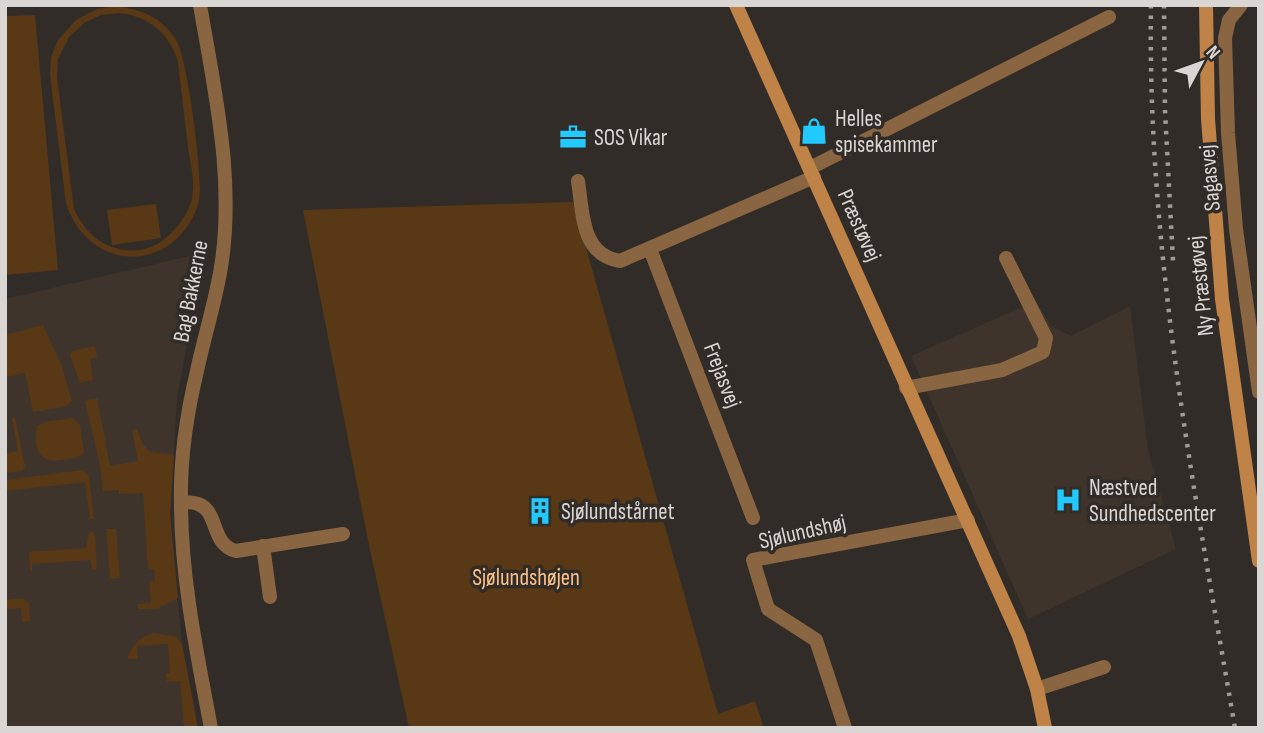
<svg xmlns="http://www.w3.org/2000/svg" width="1264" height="733" font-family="'Sofia Sans Condensed',sans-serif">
  <rect width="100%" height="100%" fill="#322c28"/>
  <path fill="#3e342b" d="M203,253L177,398L170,514L182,644L198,728H5V299Z
    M1036,301L1051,326L1071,336L1130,306L1148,450L1176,549L1028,619L911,356Z"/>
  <path fill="#593815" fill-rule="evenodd" d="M116,6C142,10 159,16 175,38C188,57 200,163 200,189C200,198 198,207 194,215C163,277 86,267 66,203L50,75L51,57L58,40L76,20L97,9ZM119,13C149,16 170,34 178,62C181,91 185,120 188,148C191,166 196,185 191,202C187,216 177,228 167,237C156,247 141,252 127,250C101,248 84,231 74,209L57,78L58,59L69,37L84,23L101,15Z
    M35,15L58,270L5,275V16Z
    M573,202L718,714L755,701L764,728H409L369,545L303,210Z
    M156,204L161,238L112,245L107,210Z
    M43,325L61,364L72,401L67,406L33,412L25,373L5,377V335Z
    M95,346L97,357L90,359L93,380L80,383L70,354L72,351Z
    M97,398L110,466L138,461L132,430L137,429L142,443L150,452L174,455L170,514L178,598L156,609H138V604L151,603L149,582L155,581L154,569H148L143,493L119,494V490L103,491L100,465L85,401Z
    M15,417L25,467L22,471L5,473V454L18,451L12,418Z
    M73,418L80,425L84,453C77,459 70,459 62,460C38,464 33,447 37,426L45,422Z
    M83,470L89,476L94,519H90L85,482L5,491V480Z
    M106,529H116L120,578L110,579Z
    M92,531L95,535L97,568L96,570L92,569L90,560L32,564V571H30L29,552L86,548L89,534Z
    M23,598L29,604L30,621L22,622L21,608L5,609V600Z
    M154,633L177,637L182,644L198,728H184L180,681L167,682L166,673H170L168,644L137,646L138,659H127C132,645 139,637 154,633Z"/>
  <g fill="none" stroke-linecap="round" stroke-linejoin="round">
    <path stroke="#8a6541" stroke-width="14" d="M200,5C215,93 236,184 220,273C214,306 204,338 197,371C187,413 180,459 181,502C181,578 197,654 211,728
      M1241,5L1229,20L1225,38L1228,133L1236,229L1259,392
      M810,168L1109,17
      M578,181C583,213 581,255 620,261L814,177
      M650,249L753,518
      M906,388L1002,370L1043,352L1046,338L1006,258
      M181,502C186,502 193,502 198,504C219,511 210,544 236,551L343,534
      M263,546L270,597
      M1037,689L1104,667
      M845,728L816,640L768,609L753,560L968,520"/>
    <path stroke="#bf8348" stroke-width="14" d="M736,5L1019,636L1037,689L1045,728
      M1206,5L1208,119L1222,299L1259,561"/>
    <path stroke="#9f9b97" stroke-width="4.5" stroke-dasharray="3.5 7" stroke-linecap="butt" d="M1151,5C1147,249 1194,489 1235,728
      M1164,5L1165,111L1173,261"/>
  </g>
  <defs>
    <symbol id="shop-bare" viewBox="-9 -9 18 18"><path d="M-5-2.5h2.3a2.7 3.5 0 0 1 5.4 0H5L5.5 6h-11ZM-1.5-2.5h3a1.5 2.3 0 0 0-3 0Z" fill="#21c9fd" stroke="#322c28" stroke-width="2.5" paint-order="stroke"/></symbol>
    <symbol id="office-bare" viewBox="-9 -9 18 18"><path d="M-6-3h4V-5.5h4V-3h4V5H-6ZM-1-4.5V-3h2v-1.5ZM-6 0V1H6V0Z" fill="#21c9fd" stroke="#322c28" stroke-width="2.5" paint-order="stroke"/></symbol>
    <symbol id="hospital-bare" viewBox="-9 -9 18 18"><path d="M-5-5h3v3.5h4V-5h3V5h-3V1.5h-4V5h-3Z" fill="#21c9fd" stroke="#322c28" stroke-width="2.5" paint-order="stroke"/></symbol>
    <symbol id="building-bare" viewBox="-9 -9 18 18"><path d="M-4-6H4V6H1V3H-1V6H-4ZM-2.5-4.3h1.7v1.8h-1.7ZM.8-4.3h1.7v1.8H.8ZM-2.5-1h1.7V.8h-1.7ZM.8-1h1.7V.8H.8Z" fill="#21c9fd" stroke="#322c28" stroke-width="2.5" paint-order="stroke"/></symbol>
  </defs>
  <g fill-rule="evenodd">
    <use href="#shop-bare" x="795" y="112" width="38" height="38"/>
    <use href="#office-bare" x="554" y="118" width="38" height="38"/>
    <use href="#hospital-bare" x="1049" y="481" width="38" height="38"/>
    <use href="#building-bare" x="521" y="492" width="38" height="38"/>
  </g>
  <g text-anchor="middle" stroke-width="7" stroke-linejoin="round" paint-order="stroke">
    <g font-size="23" fill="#dad6d3" stroke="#322c28" text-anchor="start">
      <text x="835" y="126">Helles<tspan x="835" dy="26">spisekammer</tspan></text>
      <text x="594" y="145">SOS Vikar</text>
      <text x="1089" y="495">Næstved<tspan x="1089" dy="26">Sundhedscenter</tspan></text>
      <text x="561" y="519">Sjølundstårnet</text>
    </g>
    <g font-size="23" fill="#dad6d3" stroke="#322c28">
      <text transform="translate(1209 178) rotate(-95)" y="8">Sagasvej</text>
      <text transform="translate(860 225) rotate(66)" y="8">Præstøvej</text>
      <text transform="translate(1200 286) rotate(-96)" y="8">Ny Præstøvej</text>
      <text transform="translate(190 291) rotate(-79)" y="8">Bag Bakkerne</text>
      <text transform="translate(723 375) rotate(69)" y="8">Frejasvej</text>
      <text transform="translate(802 531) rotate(-13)" y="8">Sjølundshøj</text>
    </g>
    <g font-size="23" fill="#fdc188" stroke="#322c28">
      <text x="526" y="585">Sjølundshøjen</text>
    </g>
  </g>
  <rect width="1264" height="733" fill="none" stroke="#dad6d3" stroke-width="14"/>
  <g transform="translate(1201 63) rotate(49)" stroke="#322c28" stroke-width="5" paint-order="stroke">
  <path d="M0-5L12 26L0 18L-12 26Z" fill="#dad6d3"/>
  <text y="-10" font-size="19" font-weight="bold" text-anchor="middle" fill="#dad6d3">N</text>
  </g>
</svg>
